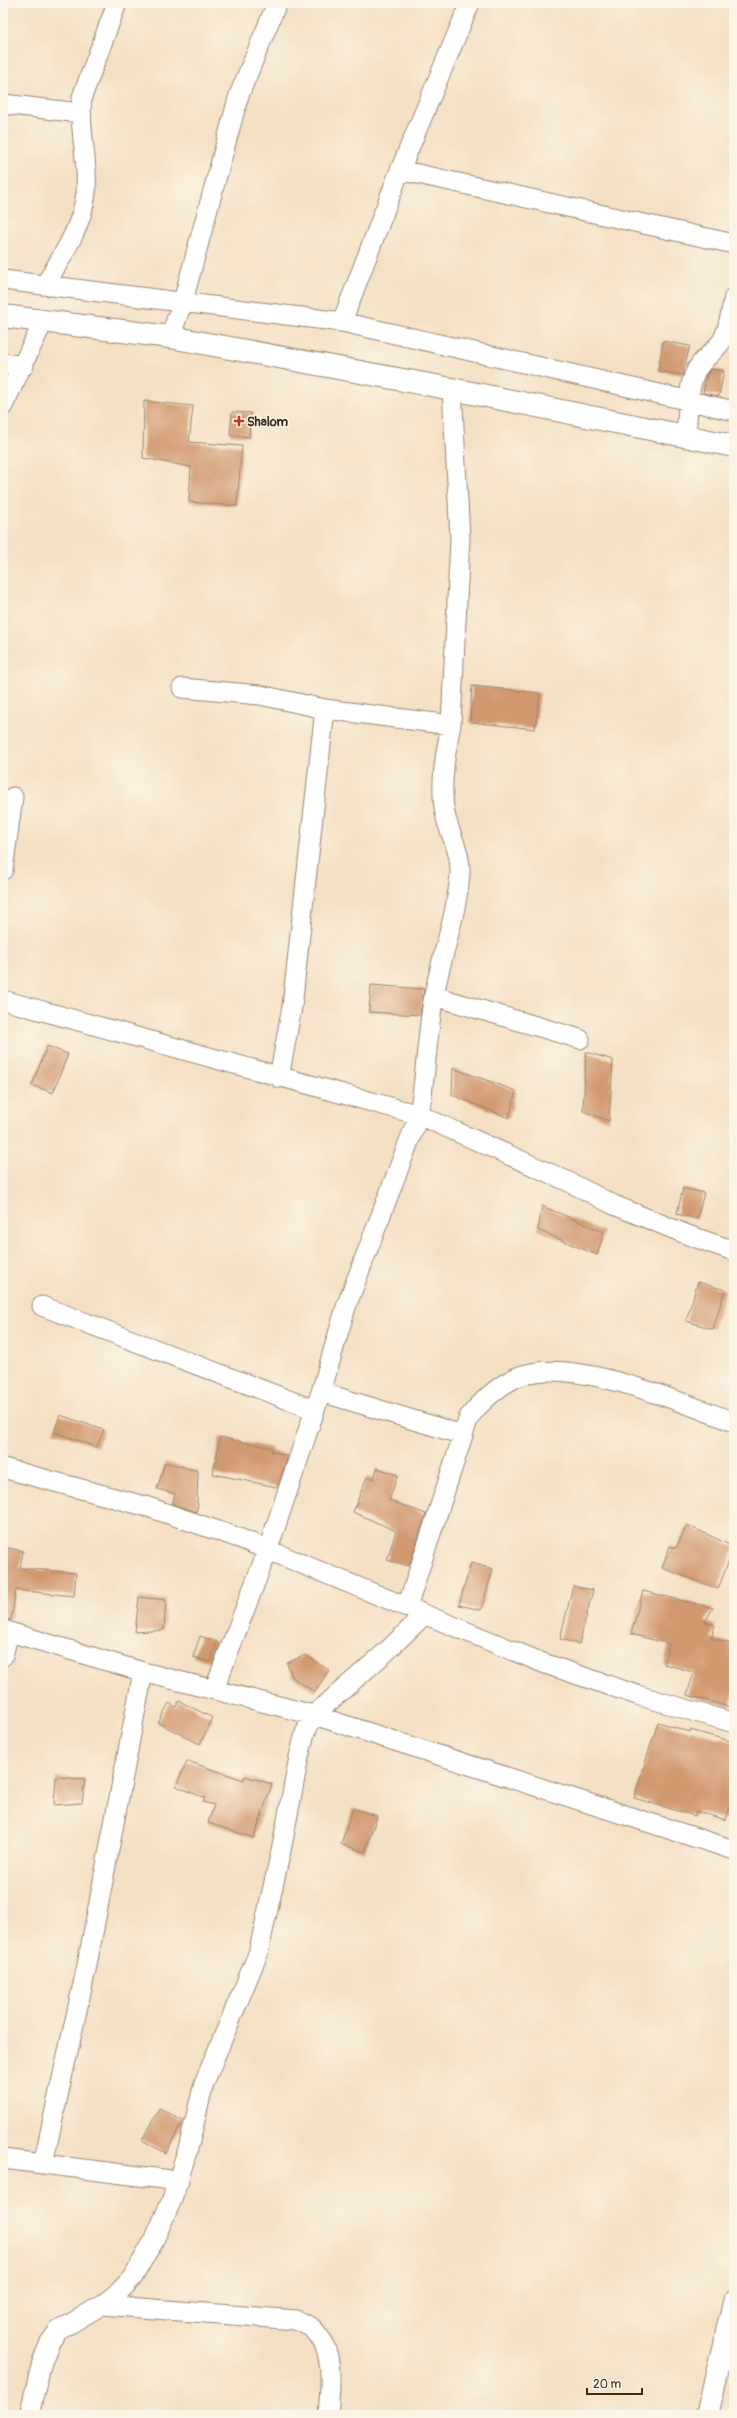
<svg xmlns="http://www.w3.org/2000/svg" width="737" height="2418" font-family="Pangolin,sans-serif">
  <rect width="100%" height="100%" fill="#fcf5e5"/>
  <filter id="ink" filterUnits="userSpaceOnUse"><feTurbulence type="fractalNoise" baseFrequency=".025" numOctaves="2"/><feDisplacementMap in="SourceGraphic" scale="8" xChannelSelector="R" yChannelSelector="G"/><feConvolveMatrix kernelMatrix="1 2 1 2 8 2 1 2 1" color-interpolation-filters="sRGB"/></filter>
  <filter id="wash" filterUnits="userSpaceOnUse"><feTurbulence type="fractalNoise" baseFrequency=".012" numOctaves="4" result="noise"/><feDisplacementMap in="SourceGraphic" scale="16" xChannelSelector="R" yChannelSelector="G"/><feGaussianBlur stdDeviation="0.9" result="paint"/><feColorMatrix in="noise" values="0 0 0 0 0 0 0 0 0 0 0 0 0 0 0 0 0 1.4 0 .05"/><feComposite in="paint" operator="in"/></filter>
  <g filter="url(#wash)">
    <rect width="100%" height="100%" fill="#f4e0c4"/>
    <g id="blocks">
      <path fill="#d1996f" d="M663,341L690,346L682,375L658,371Z
        M711,369L724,371L719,396L703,393L707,374Z
        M144,401L193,406L189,442L242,446L237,506L189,502L191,467L143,458Z
        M232,412L251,413L249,437L230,435Z
        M472,686L540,693L535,729L470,722Z
        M371,985L424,989L420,1015L369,1012Z
        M47,1046L68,1054L53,1093L32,1085Z
        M586,1052L613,1060L609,1121L583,1111Z
        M453,1068L516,1091L509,1118L452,1095Z
        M683,1188L704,1193L697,1219L677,1214Z
        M542,1206L604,1232L597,1255L538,1230Z
        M698,1282L725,1290L713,1329L686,1321Z
        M60,1415L104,1430L97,1447L54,1432Z
        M220,1437L272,1448L271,1451L288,1456L277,1487L213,1474Z
        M165,1462L198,1471L197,1503L198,1504L196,1512L172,1504L175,1494L157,1489Z
        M377,1468L398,1475L389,1500L426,1514L409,1566L387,1560L396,1531L353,1512L367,1477L374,1479Z
        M687,1525L734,1547L718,1589L662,1568L670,1546L676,1548Z
        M3,1547L23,1551L20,1568L76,1573L74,1596L16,1590L11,1620L3,1619Z
        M471,1563L493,1569L481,1610L459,1605Z
        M573,1586L593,1590L579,1644L560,1639Z
        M643,1591L713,1608L705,1622L715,1625L711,1638L734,1644V1691L730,1707L687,1695L694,1672L664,1664L669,1644L631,1634Z
        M139,1597L166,1600L164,1630L135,1632Z
        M200,1636L217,1642L211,1662L193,1657Z
        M305,1655L329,1670L315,1692L293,1678L287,1663Z
        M179,1701L213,1718L200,1744L158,1723L169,1703L176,1707Z
        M658,1722L690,1732V1730L734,1742V1793L726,1820L696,1811L695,1816L634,1798Z
        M187,1761L244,1780L245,1776L272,1784L254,1838L208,1823L214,1805L203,1802L205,1798L176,1786Z
        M56,1777L85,1779L82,1803L54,1805Z
        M353,1808L377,1816L365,1852L341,1844Z
        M159,2108L183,2121L166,2153L142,2140Z"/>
    </g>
  </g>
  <g filter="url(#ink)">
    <use href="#blocks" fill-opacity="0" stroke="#988571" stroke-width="1"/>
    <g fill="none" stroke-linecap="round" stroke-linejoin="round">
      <defs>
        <path id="street" d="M3,104L80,113
          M400,170L734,244
          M3,280L342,322L734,411
          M45,285C62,256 82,227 86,193C89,161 78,129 82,97L117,3
          M342,322L400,170L470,3
          M170,337L183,301L239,95L277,3
          M3,363L24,366
          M3,406L44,320
          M686,436C688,416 687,394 694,375C699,360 715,353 723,339C729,328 731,310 734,297
          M182,688L260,695L325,709L451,725
          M3,870L13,797
          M434,996L580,1039
          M3,1000L419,1115L567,1181L614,1205L688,1235L734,1251
          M279,1078L292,1007L325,709
          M42,1306L315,1410
          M321,1392L463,1435
          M3,1468L148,1507L239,1538L543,1663L637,1695L734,1723
          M407,1607L469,1417C481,1402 497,1387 515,1378C566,1353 682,1403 734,1422
          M3,1630L143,1672L314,1715L734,1850
          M3,1656L9,1632
          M214,1690L268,1549L321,1392L346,1307L419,1115C426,1075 427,1034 434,995C442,954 457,914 460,873C461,853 451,837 446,818C439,788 445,755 451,725L460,538L452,389
          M3,2159L179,2181
          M43,2164L86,1970L143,1672
          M102,2305L296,2320C301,2323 309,2325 313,2329C336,2351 330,2387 328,2415
          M29,2415L42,2362L50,2342L58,2331L102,2305L120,2291L133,2277L154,2240L171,2202L188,2149L204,2083L258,1954L282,1846L299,1757L305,1733L314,1715L387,1651L424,1615"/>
        <path id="secondary" d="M3,316L170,337L452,389L734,446
          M707,2415L734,2302"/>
      </defs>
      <use href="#street" stroke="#988571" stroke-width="21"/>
      <use href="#secondary" stroke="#988571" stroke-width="24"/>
      <use href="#street" stroke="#fff" stroke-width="19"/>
      <use href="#secondary" stroke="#fff" stroke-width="22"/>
    </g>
  </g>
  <path fill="#c8321e" stroke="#fcf5e5" stroke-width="1.5" d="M237 415h4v4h4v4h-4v4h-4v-4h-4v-4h4z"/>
  <g text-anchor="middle" stroke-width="3" stroke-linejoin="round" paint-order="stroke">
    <g font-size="13" font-weight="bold" fill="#3b2a1e" stroke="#fcf5e5" text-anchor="start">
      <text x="247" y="426">Shalom</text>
    </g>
  </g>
  <rect width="737" height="2418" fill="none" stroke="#fcf5e5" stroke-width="16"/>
  <path d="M587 2388v6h55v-6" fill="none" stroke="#3b2a1e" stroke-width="2"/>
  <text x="593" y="2388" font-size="12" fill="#3b2a1e" stroke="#fcf5e5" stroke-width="3" paint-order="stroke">20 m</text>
</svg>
